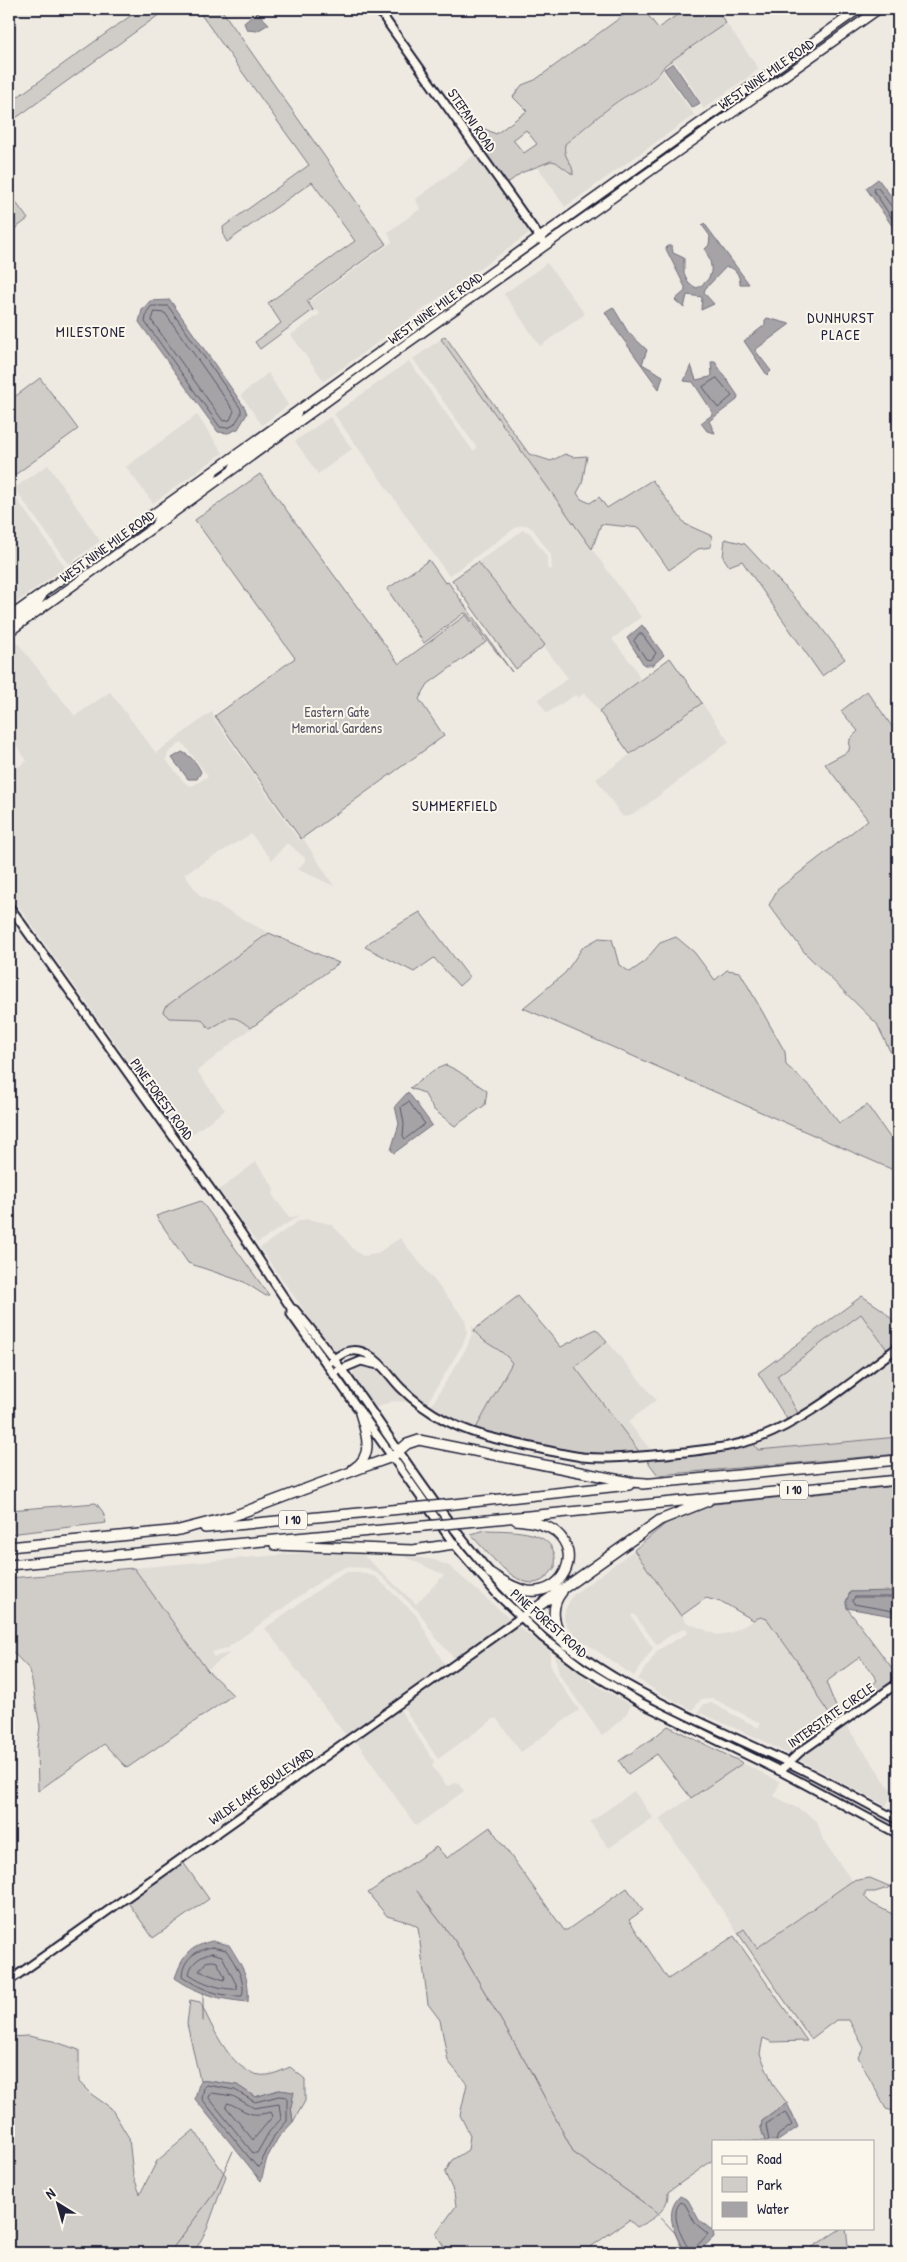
<svg xmlns="http://www.w3.org/2000/svg" width="907" height="2262" font-family="'Patrick Hand',sans-serif">
  <rect width="100%" height="100%" fill="#eeeae2"/>
  <filter id="ink" filterUnits="userSpaceOnUse"><feTurbulence type="fractalNoise" baseFrequency=".02" numOctaves="2"/><feDisplacementMap in="SourceGraphic" scale="10" xChannelSelector="R" yChannelSelector="G"/><feConvolveMatrix kernelMatrix="1 2 1 2 8 2 1 2 1" color-interpolation-filters="sRGB"/></filter>
  <g filter="url(#ink)">
    <path fill="#dfdbd5" fill-rule="evenodd" d="M726,23L759,69L703,109L701,102L684,75L675,62L671,61Z
      M663,71L694,115L565,207L538,167L551,161L556,162L569,174L573,169L565,157V144L616,103L652,82Z
      M477,153L532,231L324,381L291,335L320,314L317,310L314,312L309,302L392,242L388,232L420,209L416,199Z
      M547,263L585,314L540,346L504,294Z
      M441,339L641,617L612,639L635,668L640,680L599,711L585,693L578,698L575,695L547,713L538,700L568,678L479,562L466,570L523,530L530,533L547,557V568L552,570L551,555L533,529L527,525L518,526L449,576L334,414L409,361L473,451L477,448L413,359Z
      M268,373L288,405L262,425L241,395Z
      M197,415L223,453L153,503L126,467Z
      M330,417L352,449L318,474L295,441Z
      M48,465L100,541L69,564L14,488Z
      M11,491L65,567L9,608V493Z
      M16,641L75,716L110,692L156,753L213,711V717L299,840H304L334,886L298,869L305,861V858L289,844H286L272,860L251,834L184,874L200,896L269,933L165,1007L169,1018L201,1019L210,1029L227,1017H236L251,1028L197,1071L225,1110L184,1140L9,893V773L27,761L11,737L9,739V646ZM182,742L208,776L194,785L190,786L184,782L166,760L168,753Z
      M702,703L729,742L644,807L627,817L622,816L596,779Z
      M256,1162L274,1188L273,1196L290,1218L300,1215L257,1243L219,1190Z
      M307,1219L330,1224L339,1232L354,1250L363,1256L376,1254L400,1238L465,1319L467,1332L463,1344L426,1405L413,1395L385,1367L348,1348L335,1354L260,1248L297,1222Z
      M861,1314L881,1342L896,1346L799,1415L777,1376Z
      M472,1325L478,1337L507,1355L512,1363L475,1430L458,1424L430,1408L467,1347L472,1333Z
      M607,1341L656,1400L628,1422L653,1453L641,1454L574,1367Z
      M898,1351V1437L758,1450L754,1446L753,1443Z
      M361,1363L382,1370L394,1384L458,1430L438,1424L407,1402L393,1401L376,1408L352,1378L355,1366Z
      M634,1550L686,1622L717,1635L730,1633L761,1617L767,1619L811,1681L819,1699L836,1724L791,1756L762,1740L698,1712L704,1704L711,1703L759,1728L760,1723L712,1698L701,1699L693,1710L658,1692L638,1679L658,1650L688,1633L686,1628L672,1634L657,1645L634,1614L631,1616L653,1648L634,1676L581,1640L569,1628L564,1620L565,1610L573,1595Z
      M313,1552L362,1554L416,1604L444,1575L401,1555L434,1560L449,1566L511,1620L456,1660L435,1637L419,1612L381,1576L368,1568L346,1567L332,1573L227,1648L212,1652L213,1657L230,1653L207,1670L134,1568Z
      M347,1572H360L376,1577L416,1615L446,1667L347,1737L265,1628L335,1578Z
      M515,1624L550,1651V1664L555,1676L579,1710L521,1752L497,1719L495,1718L438,1759L402,1705Z
      M555,1655L594,1684L631,1705L625,1716L602,1736L559,1674Z
      M398,1707L434,1761L432,1766L446,1785L449,1786L457,1782L464,1791L416,1826L354,1738Z
      M845,1724L893,1793L886,1806L796,1758Z
      M743,1763L780,1782L774,1796L808,1814L817,1821L823,1840L852,1881L757,1948L744,1929L738,1933L659,1819Z
      M634,1791L653,1818L609,1848L590,1822Z"/>
    <path fill="#d0cdc9" stroke="#797882" fill-rule="evenodd" d="M140,9H167L9,123V103Z
      M197,9H221L386,244L307,301L313,310L260,349L255,342L281,323L268,303L355,241L312,182L227,242L224,237L223,227L309,165Z
      M632,9H643L658,28L686,9H716L726,23L665,65C653,86 633,90 614,104C597,117 581,131 565,144C562,159 574,162 573,175L556,162L551,161L521,173L505,185L471,136L485,129L496,134L527,111L513,97L522,85L535,80ZM526,130L537,144L524,153L513,140Z
      M9,193L28,219L9,233Z
      M445,336L529,454L551,461L565,454L573,457L587,456L582,484L577,493L581,499L590,503L599,497L607,508L652,480L685,524L712,536L711,547L698,549L669,570L640,528L601,524L592,549L441,339Z
      M40,378L78,429L12,477L9,472V401Z
      M260,474L399,664L466,615L486,642L428,684L419,699L444,736L301,839L215,716L295,658L195,520Z
      M725,539L745,544L817,622L845,659L822,676L742,561L729,566L723,557Z
      M429,560L445,583L448,582L512,672L467,614L464,613L424,643L387,589Z
      M478,562L545,645L516,669L452,580Z
      M670,658L702,703L630,754L599,711Z
      M867,691L898,735V1068L877,1024L805,953L769,905L777,890L868,820L825,764L849,751L850,739L858,731L841,711Z
      M420,912L469,977L459,986L434,958L414,972L365,947L371,941Z
      M269,933L339,963L251,1028C230,1012 231,1017 210,1029L201,1019L169,1018L163,1012L165,1007Z
      M676,937L694,952L715,980L727,970L740,972L785,1052L786,1065L813,1089L839,1123L867,1105L898,1149V1172L523,1008L565,973L583,947L599,938L612,939L619,965L630,972L643,963L660,943Z
      M446,1065L458,1071L487,1091L485,1105L455,1126L434,1110L424,1093L410,1088L434,1070Z
      M201,1201L269,1295L266,1296L244,1282L188,1263L156,1216Z
      M518,1296L561,1347L596,1329L607,1341L575,1367L641,1454C585,1456 528,1447 475,1430L512,1363C503,1348 483,1345 474,1330Z
      M862,1296L883,1310L898,1326V1344L888,1351L861,1314L777,1376L799,1415L788,1421L758,1373Z
      M898,1437V1454L658,1475L645,1458L719,1451L753,1443L758,1450Z
      M898,1486V1592H850L846,1602L847,1608L898,1676V1679L874,1696L869,1690L877,1680L860,1657L826,1682L836,1707L845,1718L836,1724L819,1699L811,1681L767,1619L761,1617L753,1620L724,1603L706,1598L681,1616L634,1550L670,1520L704,1505Z
      M96,1503L103,1512L106,1523L9,1534V1510Z
      M486,1530C512,1531 560,1528 555,1567C551,1572 547,1578 541,1581C518,1593 485,1549 470,1534Z
      M134,1568L207,1670L233,1695L127,1768L104,1744L38,1791L37,1747L40,1727L30,1670L9,1648V1578Z
      M668,1726L743,1763L691,1798L657,1754L628,1774L619,1761L652,1739Z
      M490,1827L564,1930H567L627,1888L643,1910L629,1920L668,1979L734,1936L807,2041L772,2042L763,2038L760,2054L774,2086L787,2103L762,2121L761,2128L765,2141H745L743,2139L740,2141H713V2160L668,2192C669,2211 651,2220 637,2227L629,2220L582,2253H448L436,2234L456,2206L454,2193L445,2173L452,2160L468,2150L470,2135L460,2115L467,2084L448,2061L440,2020L428,2004L418,1927L411,1923L387,1916L368,1893L436,1847L447,1858Z
      M183,1862L209,1899L153,1938L127,1901Z
      M870,1878L891,1887L875,1892H865V1897L871,1903L898,1917V2121L893,2111L886,2109L858,2057L864,2048L849,2020H836L811,2039L738,1933L744,1929L757,1948L852,1881Z
      M190,2000L200,2002C212,2026 234,2080 268,2075C275,2074 283,2070 290,2067L305,2079V2101L293,2122L291,2107L293,2092L279,2090L255,2097L237,2085L200,2080L187,2024Z
      M28,2036L53,2041L79,2050V2082L91,2094L111,2108L129,2138L133,2175L140,2194L157,2161L194,2130L226,2176L207,2229L195,2251L192,2253H9V2037Z
      M842,2228H846L849,2253H803Z"/>
    <path fill="#a6a3a7" stroke="#716f7c" d="M257,12L269,24L257,31L247,30L244,23Z
      M673,63L700,103L692,108L664,69Z
      M878,179L898,205V228L895,230L866,188Z
      M704,223L749,284H740C740,278 737,267 726,267L705,289L704,293L714,304L701,310L702,297L687,295L684,308L675,300L685,291V287L666,249L667,246H672L673,253L684,258V273L689,284L697,288C717,277 712,264 705,249L709,245L710,236L702,225Z
      M170,300L245,408L247,414L238,429L228,433L218,432L139,322L142,310L150,301Z
      M613,307L628,332L647,350L642,364L663,376L659,389L615,328L605,312Z
      M767,318L790,324L755,350L771,371L767,375L744,341L765,325V320Z
      M711,362H715L738,396L737,400L709,421L715,433L707,431L701,423L712,415V411L693,382L684,381L691,365L696,380L710,377L712,375Z
      M642,625L664,655L653,665H644L627,638Z
      M182,752C191,756 197,763 201,772L197,779H188L172,758Z
      M408,1092L432,1125L394,1153L391,1150L399,1124L395,1106Z
      M892,1591L898,1592V1617L847,1608L846,1602L850,1592Z
      M212,1941L229,1945C242,1966 250,1977 248,2002C218,1999 200,1995 175,1978C183,1955 189,1947 212,1941Z
      M200,2080L237,2085L255,2097L279,2090L294,2092L291,2107L293,2122L278,2138L267,2158L261,2181L195,2099Z
      M787,2103L798,2127L778,2141H765L761,2128L762,2121Z
      M680,2196L688,2200L699,2220L713,2231L714,2237L697,2253H685C675,2234 663,2213 680,2196Z"/>
    <g fill="none" stroke-linecap="round" stroke-linejoin="round">
      <path stroke="#575666" stroke-width="1" d="M898,209L892,207L878,188H875L874,191L895,223L898,224
        M152,306H168L241,409V414L234,425L227,428L220,427L145,322L147,312Z
        M155,312L165,313L234,411L230,420L223,421L152,321Z
        M717,378L732,396L718,408L703,387Z
        M639,634H642L656,653L651,660L646,659L634,641Z
        M409,1102L425,1124L405,1139L403,1136L404,1124L401,1107Z
        M898,1597H855L852,1601L854,1604L898,1612
        M212,1947L226,1950C234,1962 247,1981 242,1996C221,1997 199,1989 182,1976C183,1959 196,1950 212,1947Z
        M212,1953L222,1956L237,1986V1989C221,1990 202,1983 189,1974C191,1962 201,1956 212,1953Z
        M213,1961L217,1962L225,1977L224,1980L199,1971L206,1962Z
        M207,2085L235,2090L255,2102L279,2096L287,2097V2121L274,2136L259,2167L256,2166L202,2099L204,2087Z
        M212,2093L233,2096L254,2108L279,2104L281,2119L269,2132L257,2153H253L209,2098Z
        M228,2103C248,2111 247,2118 271,2112L273,2116L253,2140L226,2107Z
        M769,2141L766,2124L785,2112L792,2125L778,2135L776,2141
        M689,2253L691,2252C683,2241 668,2213 681,2202L685,2204L695,2223L708,2234L695,2248L694,2253"/>
      <path stroke="#716f7c" stroke-width="1" d="M417,1891L455,1941L530,2070L574,2153L654,2210L675,2233L680,2244
        M203,2021V1993
        M683,2249L685,2253
        M169,2253L215,2192L233,2151"/>
      <defs>
        <path id="secondary" d="M378,9L545,245
          M9,906L234,1222L291,1308V1314L454,1544L497,1594L542,1637L583,1668L641,1703L780,1771L898,1834
          M291,1308L295,1310C378,1407 435,1524 528,1612C605,1686 693,1717 787,1762C825,1780 861,1801 898,1820
          M332,1361C342,1352 354,1347 367,1354C381,1361 390,1377 401,1388C428,1415 464,1432 501,1440C528,1446 555,1453 582,1457C610,1460 638,1456 666,1454C702,1450 739,1448 773,1432C818,1411 858,1377 898,1347
          M337,1371L361,1361L378,1365
          M780,1771L800,1752L898,1683
          M9,1981L524,1615"/>
        <path id="primary" d="M233,468L238,459L289,423L297,413
          M154,527L162,514L210,480L214,471
          M9,617L859,9
          M9,624L35,606L42,596
          M9,632L402,347L879,9"/>
        <path id="highway" d="M353,1469C375,1456 366,1432 360,1413
          M642,1484L898,1460
          M454,1504L629,1485
          M467,1522L898,1480
          M205,1528L411,1508
          M175,1531L233,1516L364,1467L392,1457L407,1444L419,1440L630,1482L646,1483
          M275,1545L413,1550L454,1544
          M9,1547L180,1530
          M9,1565L424,1526
          M490,1573C502,1580 514,1589 528,1591C562,1595 583,1555 556,1532C544,1523 530,1522 516,1520
          M562,1592C548,1609 555,1627 566,1645
          M529,1613L660,1520L708,1501"/>
      </defs>
      <use href="#secondary" stroke="#22223b" stroke-width="11"/>
      <use href="#primary" stroke="#22223b" stroke-width="11"/>
      <use href="#highway" stroke="#22223b" stroke-width="12"/>
      <use href="#secondary" stroke="#fbf7ec" stroke-width="7"/>
      <use href="#primary" stroke="#fbf7ec" stroke-width="8"/>
      <use href="#highway" stroke="#fbf7ec" stroke-width="9"/>
      <defs>
        <path id="highway-bridge" d="M411,1508L454,1504
          M424,1526L467,1522"/>
      </defs>
      <use href="#highway-bridge" stroke="#22223b" stroke-width="12" stroke-linecap="butt"/>
      <use href="#highway-bridge" stroke="#fbf7ec" stroke-width="9"/>
    </g>
  </g>
  <g text-anchor="middle" stroke-width="4" stroke-linejoin="round" paint-order="stroke">
    <g fill="#fbf7ec" stroke="#636270" stroke-width="1">
      <rect x="780" y="1480.5" width="28" height="19" rx="4"/>
      <rect x="279" y="1510.5" width="28" height="19" rx="4"/>
    </g>
    <g font-size="12" font-weight="bold" fill="#22223b">
      <text x="794" y="1494">I 10</text>
      <text x="293" y="1524">I 10</text>
    </g>
    <g font-size="14" fill="#22223b" stroke="#fbf7ec">
      <text transform="translate(766 74) rotate(-35)" y="5">WEST NINE MILE ROAD</text>
      <text transform="translate(472 120) rotate(55)" y="5">STEFANI ROAD</text>
      <text transform="translate(435 308) rotate(-36)" y="5">WEST NINE MILE ROAD</text>
      <text transform="translate(107 546) rotate(-36)" y="5">WEST NINE MILE ROAD</text>
      <text transform="translate(162 1099) rotate(54)" y="5">PINE FOREST ROAD</text>
      <text transform="translate(549 1623) rotate(41)" y="5">PINE FOREST ROAD</text>
      <text transform="translate(831 1715) rotate(-35)" y="5">INTERSTATE CIRCLE</text>
      <text transform="translate(261 1786) rotate(-35)" y="5">WILDE LAKE BOULEVARD</text>
    </g>
    <g font-size="14" fill="#565566" stroke="#fbf7ec">
      <text x="337" y="717">Eastern Gate<tspan x="337" dy="16">Memorial Gardens</tspan></text>
    </g>
    <g font-size="15" letter-spacing="1" fill="#22223b" stroke="#fbf7ec">
      <text x="841" y="323">DUNHURST<tspan x="841" dy="17">PLACE</tspan></text>
      <text x="91" y="337">MILESTONE</text>
      <text x="455" y="811">SUMMERFIELD</text>
    </g>
  </g>
  <rect width="907" height="2262" fill="none" stroke="#fbf7ec" stroke-width="30"/>
  <rect x="15" y="15" width="877" height="2232" fill="none" stroke="#22223b" stroke-width="2" filter="url(#ink)"/>
  <rect x="712" y="2140" width="162" height="90" fill="#fbf7ec" stroke="#a4a2a5"/>
  <rect x="722" y="2156" width="25" height="8" fill="#fbf7ec" stroke="#a4a2a5"/>
  <text x="757" y="2164" font-size="15" fill="#22223b">Road</text>
  <rect x="722" y="2177" width="25" height="15" fill="#d0cdc9" stroke="#a4a2a5"/>
  <text x="757" y="2190" font-size="15" fill="#22223b">Park</text>
  <rect x="722" y="2202" width="25" height="15" fill="#a6a3a7" stroke="#a4a2a5"/>
  <text x="757" y="2214" font-size="15" fill="#22223b">Water</text>
  <g transform="translate(58 2204) rotate(323)" stroke="#fbf7ec" stroke-width="4" paint-order="stroke">
  <path d="M0-4L9 19L0 12L-9 19Z" fill="#22223b"/>
  <text y="-8" font-size="14" font-weight="bold" text-anchor="middle" fill="#22223b">N</text>
  </g>
</svg>
